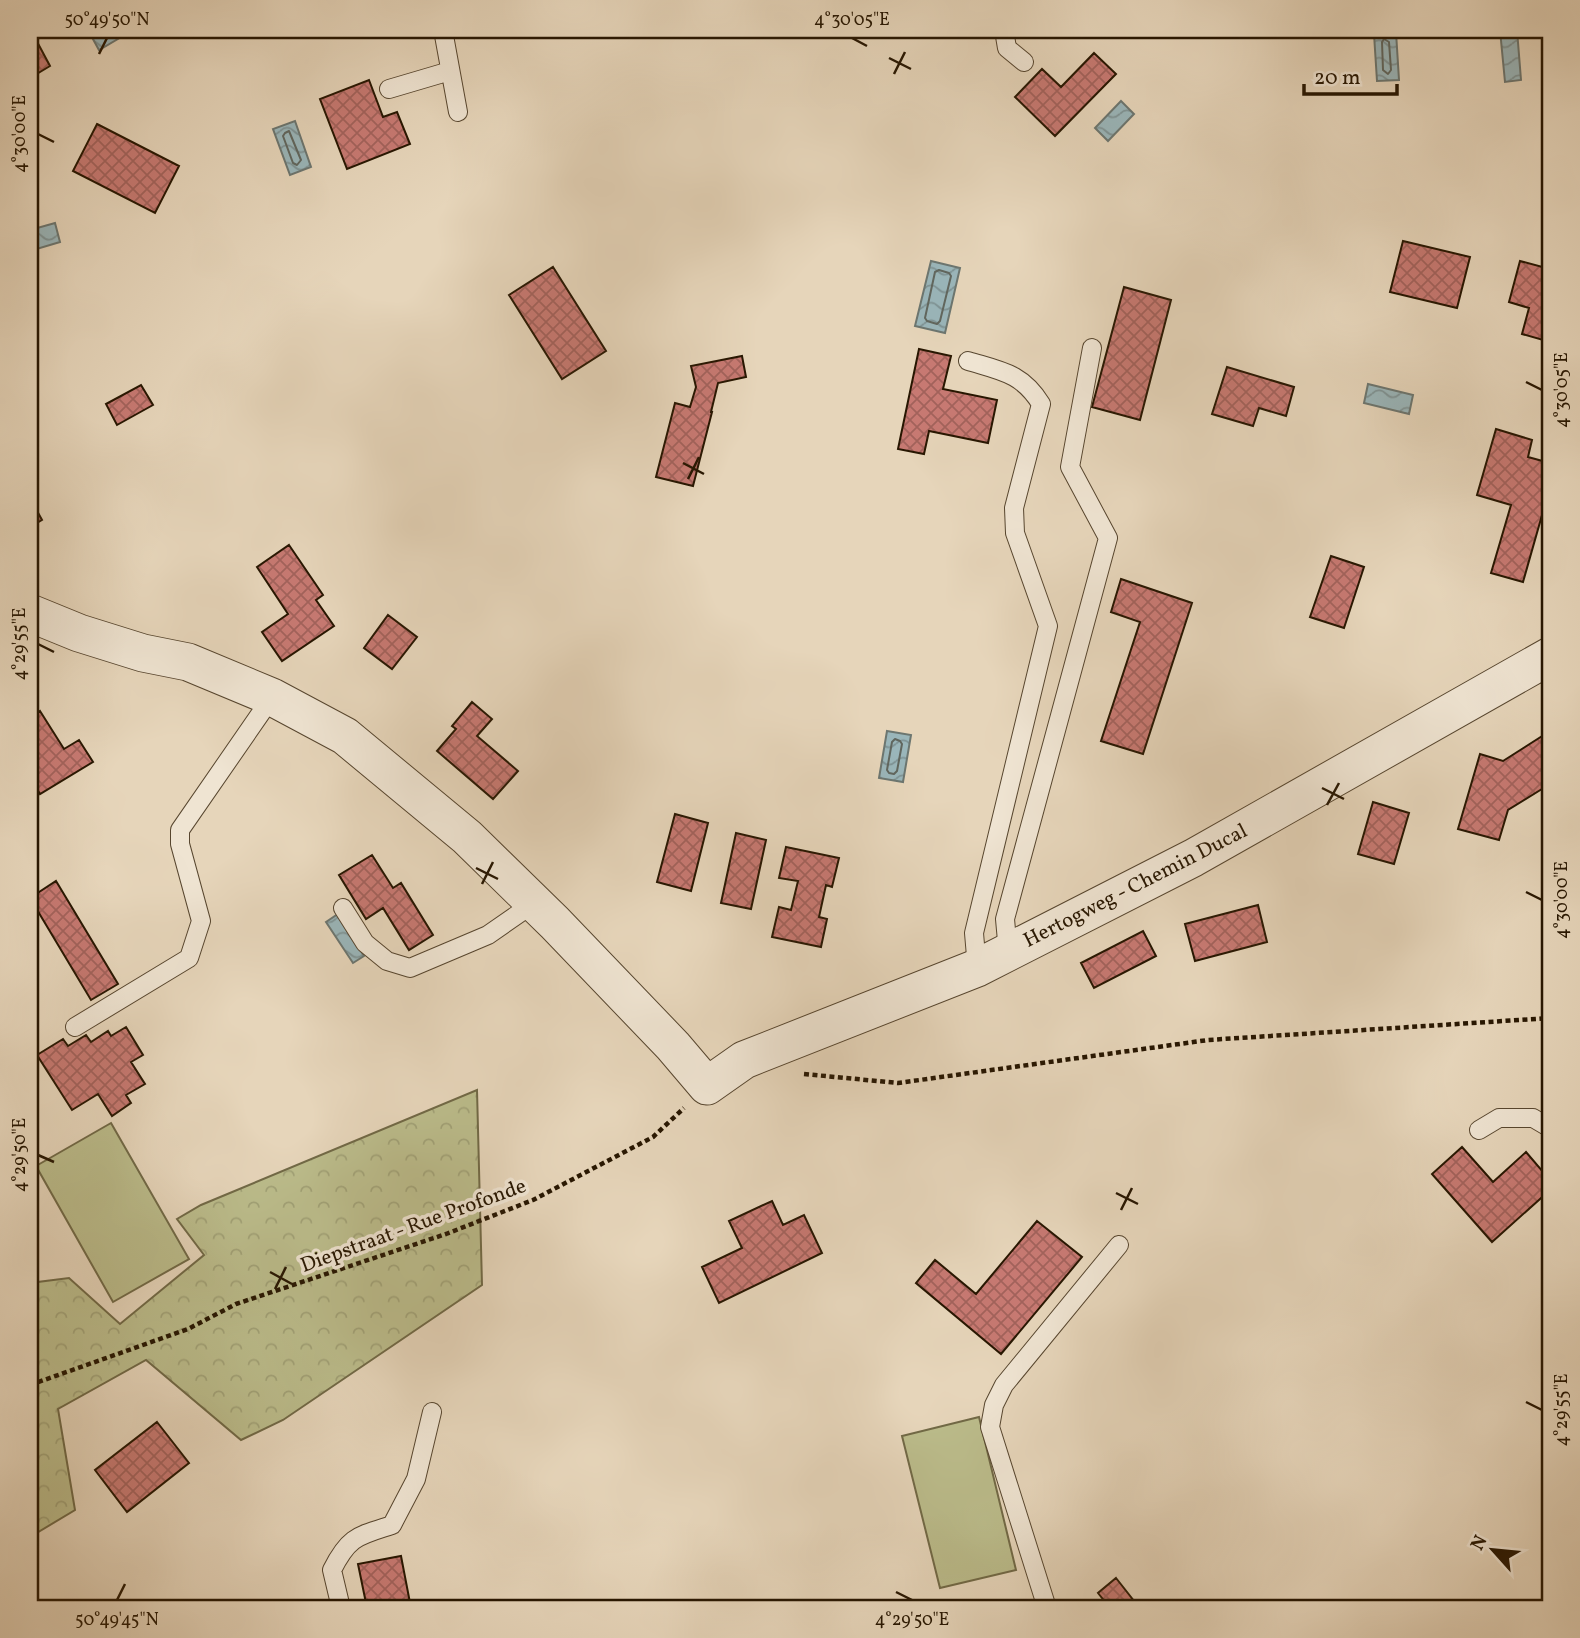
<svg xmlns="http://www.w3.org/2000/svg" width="1580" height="1638" font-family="Vollkorn,serif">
  <defs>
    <pattern id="forest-crowns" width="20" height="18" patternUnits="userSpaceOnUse" patternTransform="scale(1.75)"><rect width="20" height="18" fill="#bbbc8b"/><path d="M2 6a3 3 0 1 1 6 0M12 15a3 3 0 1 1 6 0" fill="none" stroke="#a1a176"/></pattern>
    <pattern id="water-waves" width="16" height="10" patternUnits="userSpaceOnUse" patternTransform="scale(1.75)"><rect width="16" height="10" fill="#9ab6ba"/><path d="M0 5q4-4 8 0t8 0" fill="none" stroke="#7e9395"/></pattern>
    <pattern id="building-cross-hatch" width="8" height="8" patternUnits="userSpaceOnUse" patternTransform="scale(1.75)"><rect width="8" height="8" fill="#c77972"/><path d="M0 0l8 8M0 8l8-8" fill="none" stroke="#a2625b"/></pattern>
  </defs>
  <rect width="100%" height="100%" fill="#e6d5ba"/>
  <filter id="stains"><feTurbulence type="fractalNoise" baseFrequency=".00286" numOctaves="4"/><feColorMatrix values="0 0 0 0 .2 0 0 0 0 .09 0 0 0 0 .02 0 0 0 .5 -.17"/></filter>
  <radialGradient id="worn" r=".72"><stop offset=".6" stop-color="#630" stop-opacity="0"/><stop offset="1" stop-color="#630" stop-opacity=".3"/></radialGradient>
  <path fill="url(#forest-crowns)" stroke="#716946" stroke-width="2" d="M477,1090L482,1285L283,1420L241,1440L146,1360L58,1409L75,1510L30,1537V1283L69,1278L120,1324L204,1255L177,1219L201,1205Z"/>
  <path fill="#bbbc8b" stroke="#716946" stroke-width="2" d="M111,1123L189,1259L113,1302L36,1166Z
    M979,1417L1016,1570L940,1588L902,1436Z"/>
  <path fill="url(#water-waves)" stroke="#6c7670" stroke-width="2" d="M88,30H119L123,36L99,50Z
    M1500,30H1517L1521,80L1505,82Z
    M1396,32L1399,80L1377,81L1374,34Z
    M1121,101L1134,114L1108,141L1095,128Z
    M295,121L311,167L290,175L273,129Z
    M55,223L60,242L30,251V230Z
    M931,261L960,268L945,333L915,326Z
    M1368,384L1413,395L1409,414L1364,403Z
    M887,731L911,735L903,782L879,778Z
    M338,914L364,956L353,963L326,922Z"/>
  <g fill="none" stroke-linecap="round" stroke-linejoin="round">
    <path stroke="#60665e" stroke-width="2" d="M1384,39L1389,42L1391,70L1388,74L1383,70L1382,42Z
      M289,131L301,160L297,165L293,163L283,136L285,133Z
      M939,270L949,273L951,276L940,321L937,324L927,321L925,318L935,272Z
      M895,739L900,741L902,744L897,771L894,774L889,773L887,770L892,742Z"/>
  </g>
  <path fill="url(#building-cross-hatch)" stroke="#271601" stroke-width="2" d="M34,36L50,66L30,78V39Z
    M1094,53L1116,74L1055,136L1015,97L1042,69L1061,87Z
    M369,80L383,117L397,112L410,144L347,169L320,99Z
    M97,124L179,166L155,213L73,171Z
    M1403,241L1470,257L1457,308L1390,292Z
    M1520,261L1550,269V342L1522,334L1529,308L1509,302Z
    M553,267L606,351L562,379L509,295Z
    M1124,287L1171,300L1140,420L1092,407Z
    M919,349L951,356L943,389L997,400L988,443L929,431L924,454L898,449Z
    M742,356L746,377L718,383L711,412H712L693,486L656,477L675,403L690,407L696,387L691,366Z
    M1227,367L1294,387L1286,416L1259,408L1253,426L1212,414Z
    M141,385L153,405L117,425L106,404Z
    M1496,429L1532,440L1528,457L1550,463V487L1523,582L1491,573L1511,505L1477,495Z
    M30,498L42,520L30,527Z
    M289,545L323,595L316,600L334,626L282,661L262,632L288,614L257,567Z
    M1331,556L1364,567L1344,628L1310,617Z
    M1121,579L1192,603L1143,754L1101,741L1140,622L1111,612Z
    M388,615L417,637L392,669L364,648Z
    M472,702L492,719L477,736L518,771L493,799L437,751L456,729L452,726Z
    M40,711L64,749L79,740L93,762L40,794L30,777V718Z
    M1550,731V784L1508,810L1499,840L1458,829L1480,754L1503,761Z
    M1373,802L1409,813L1394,864L1358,854Z
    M675,814L708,823L691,891L657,882Z
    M736,833L766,840L751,909L721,903Z
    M786,847L839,858L832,887L826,885L819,917L827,919L821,947L772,937L779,907L791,910L798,881L779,878Z
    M372,855L393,888L401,883L433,935L409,950L383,908L366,919L339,875Z
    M56,881L118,984L91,1000L30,898Z
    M1258,905L1267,942L1195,961L1185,924Z
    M1143,931L1156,956L1094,988L1081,963Z
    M126,1027L143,1055L131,1062L145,1084L126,1095L131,1103L112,1116L98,1094L72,1110L37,1055L63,1039L68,1046L86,1035L91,1042L108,1031L111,1036Z
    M1462,1147L1493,1182L1526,1152L1550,1180V1190L1492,1242L1432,1174Z
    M772,1201L783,1225L804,1215L822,1253L719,1303L702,1267L742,1248L729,1221Z
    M1037,1221L1082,1257L1001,1354L916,1283L935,1260L976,1294Z
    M157,1422L189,1463L127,1512L95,1470Z
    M401,1556L411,1608H367L358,1564Z
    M1116,1578L1138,1606L1135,1608H1110L1098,1593Z"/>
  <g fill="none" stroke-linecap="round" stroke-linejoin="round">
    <defs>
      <path id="service" d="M443,30L458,112
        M1004,30L1007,48L1024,62
        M389,89L450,71
        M968,361C1001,371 1022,373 1041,404L1014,508L1015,533L1048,626L974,933L977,968
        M343,908L365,943L387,961L410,968L488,935L534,903
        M1008,952L1005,919L1108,538L1070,467L1092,348
        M75,1027L189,958L201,921L180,844V830L272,697
        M1479,1130L1499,1118H1533L1550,1128
        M341,1608L332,1570C349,1536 358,1536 392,1525L416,1479L432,1412
        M1047,1608L990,1427L994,1405L1004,1385L1119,1245"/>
      <path id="minor" d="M30,613L79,633L143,653L188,662L272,697L345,736L467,837L555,923L673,1046L707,1086L744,1060L977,968L1193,858L1550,656"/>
    </defs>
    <use href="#service" stroke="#57462f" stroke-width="20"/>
    <use href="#minor" stroke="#57462f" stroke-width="39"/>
    <path stroke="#271601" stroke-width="4.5" stroke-dasharray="5 3.5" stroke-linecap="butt" d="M804,1074L898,1083L1208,1040L1550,1018
      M30,1385L188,1329L236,1304L446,1234L533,1200L653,1137L684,1108"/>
    <use href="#service" stroke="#efe4d2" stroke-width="18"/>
    <use href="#minor" stroke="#efe4d2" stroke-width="37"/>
  </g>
  <path fill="none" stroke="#271601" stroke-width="2.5" d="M852,38L867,46M99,54L107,38M889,58L911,69M894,74L905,52M38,134L54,142M1526,382L1542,390M683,463L704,474M688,479L699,457M38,644L54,652M1322,788L1344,799M1327,805L1339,783M476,868L498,879M482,884L493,862M1526,892L1542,900M38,1155L54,1162M1116,1193L1138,1204M1121,1210L1132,1188M270,1272L292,1284M275,1289L286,1267M1526,1402L1542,1410M896,1592L912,1600M117,1600L125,1584"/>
  <g text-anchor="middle" stroke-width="7" stroke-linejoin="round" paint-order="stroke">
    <g font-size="21" fill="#271601" stroke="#efe4d2">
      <text transform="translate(1135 885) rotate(-27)" y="7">Hertogweg - Chemin Ducal</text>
      <text transform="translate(413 1225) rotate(-20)" y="7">Diepstraat - Rue Profonde</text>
    </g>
  </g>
  <rect width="1580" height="1638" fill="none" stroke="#e6d5ba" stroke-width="77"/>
  <g transform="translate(1493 1550) rotate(297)" stroke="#efe4d2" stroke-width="5" paint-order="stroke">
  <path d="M0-5L12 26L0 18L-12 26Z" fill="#271601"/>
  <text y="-10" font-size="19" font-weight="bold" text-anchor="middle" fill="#271601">N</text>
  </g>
  <path d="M1304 84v10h93v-10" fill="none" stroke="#271601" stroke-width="3.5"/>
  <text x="1314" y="84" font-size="21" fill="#271601" stroke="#efe4d2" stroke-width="5" paint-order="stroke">20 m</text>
  <rect x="38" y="38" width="1504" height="1562" fill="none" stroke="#271601" stroke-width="2.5"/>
  <g font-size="18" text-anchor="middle" fill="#271601">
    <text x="107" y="25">50°49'50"N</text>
    <text x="852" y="25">4°30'05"E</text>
    <text transform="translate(19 134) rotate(-90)" y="6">4°30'00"E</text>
    <text transform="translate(1561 390) rotate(-90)" y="6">4°30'05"E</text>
    <text transform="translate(19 644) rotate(-90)" y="6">4°29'55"E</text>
    <text transform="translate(1561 900) rotate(-90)" y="6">4°30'00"E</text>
    <text transform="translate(19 1155) rotate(-90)" y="6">4°29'50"E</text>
    <text transform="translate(1561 1410) rotate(-90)" y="6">4°29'55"E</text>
    <text x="117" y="1625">50°49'45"N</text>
    <text x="912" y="1625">4°29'50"E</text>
  </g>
  <rect width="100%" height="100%" filter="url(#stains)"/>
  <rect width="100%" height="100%" fill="url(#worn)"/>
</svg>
